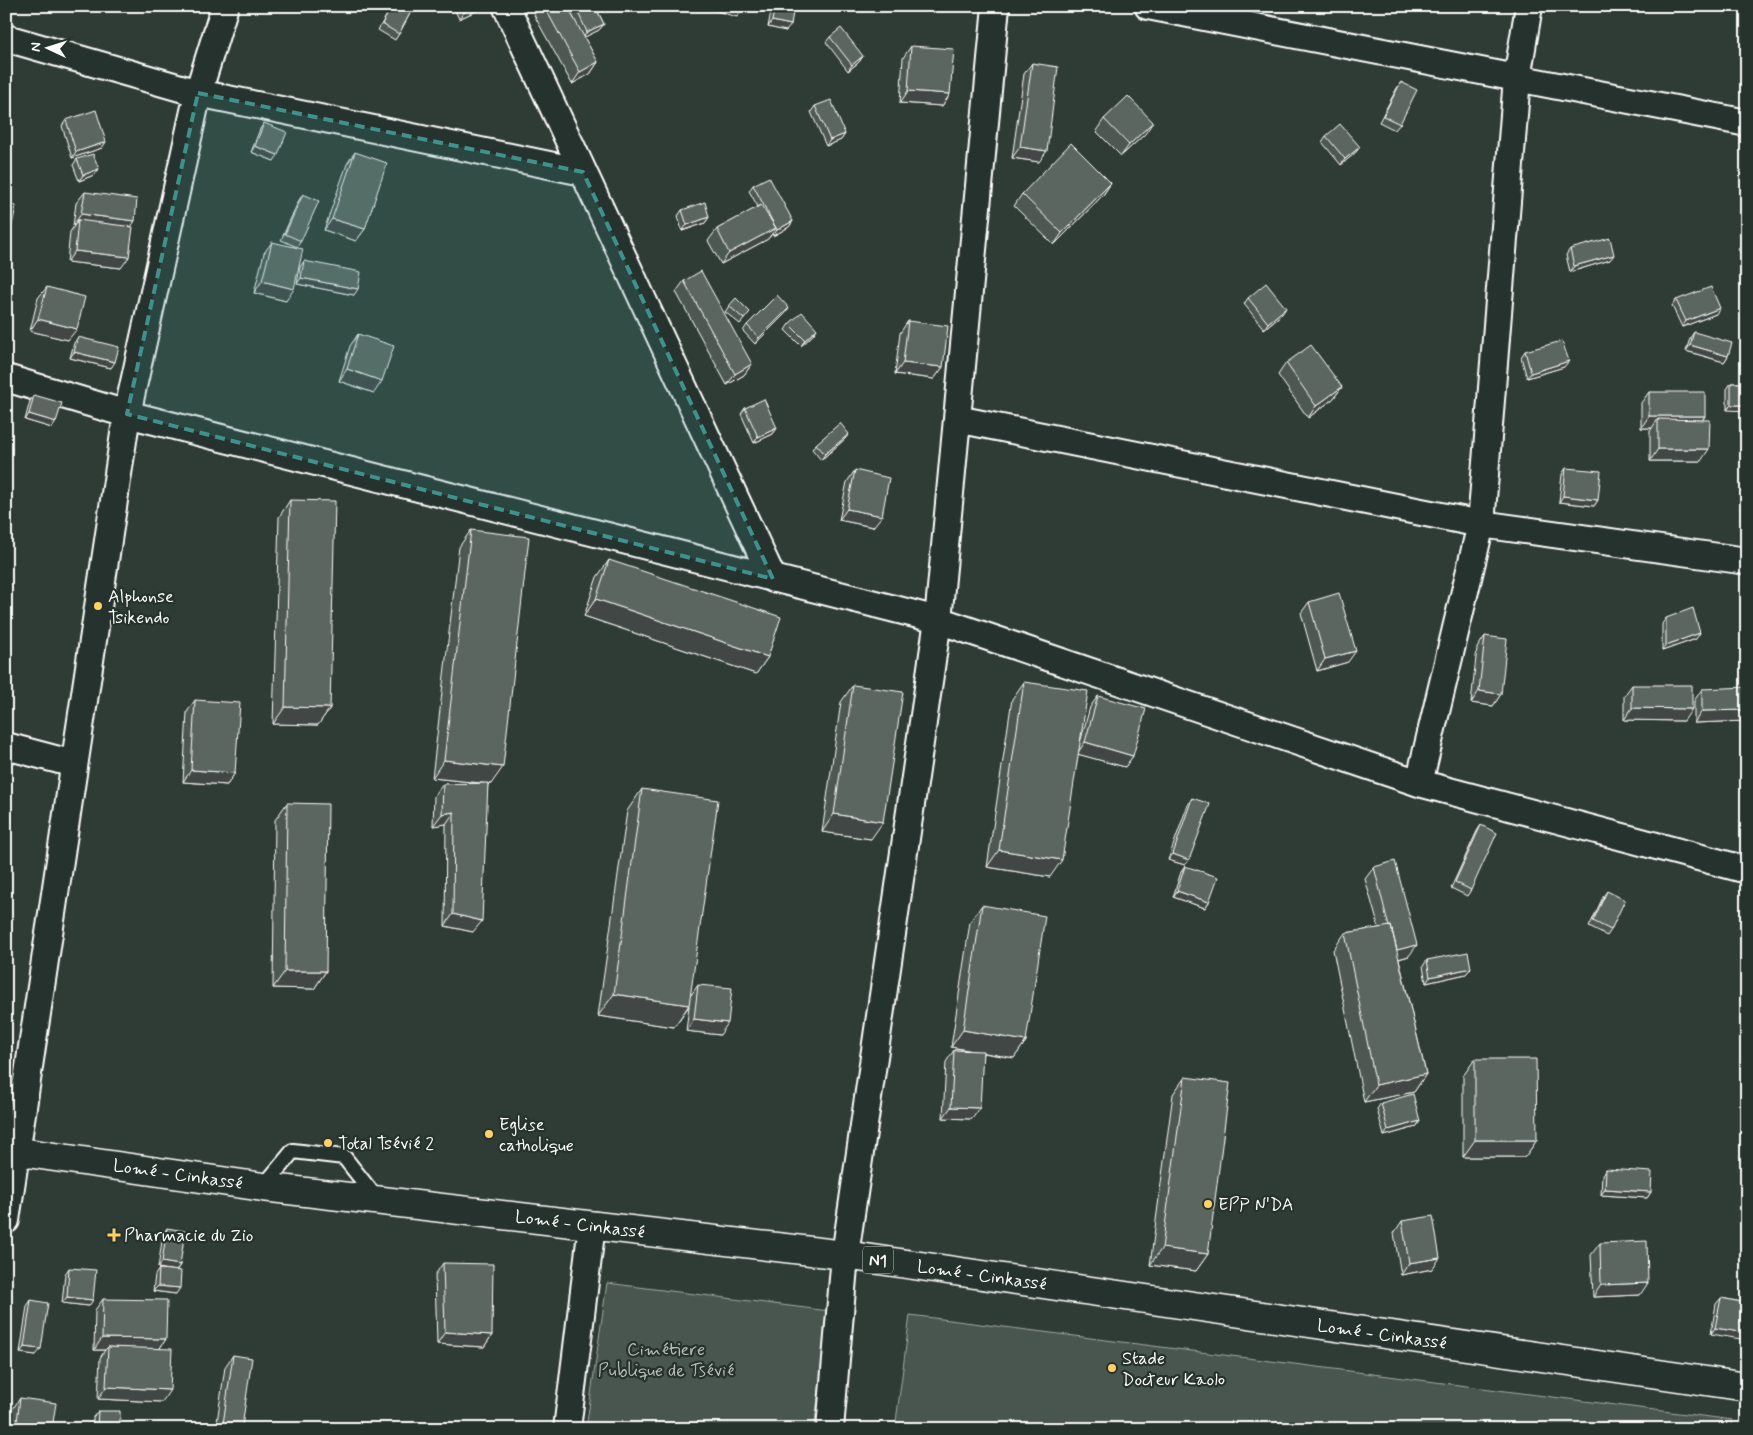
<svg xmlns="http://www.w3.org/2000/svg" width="1753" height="1435" font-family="Mynerve,sans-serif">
  <rect width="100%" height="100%" fill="#2f3b35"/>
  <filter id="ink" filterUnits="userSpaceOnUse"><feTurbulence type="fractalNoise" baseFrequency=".02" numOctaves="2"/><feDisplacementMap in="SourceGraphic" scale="10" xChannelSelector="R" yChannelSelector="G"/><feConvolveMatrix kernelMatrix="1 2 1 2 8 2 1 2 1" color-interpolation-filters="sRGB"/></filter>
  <g filter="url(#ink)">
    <path fill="#4a544f" stroke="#a4aaa7" d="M607,1283L829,1311L814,1429H586Z
      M910,1315L1733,1420L1731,1429H895Z"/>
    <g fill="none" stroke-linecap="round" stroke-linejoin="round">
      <defs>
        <path id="service" d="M263,1187L293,1151L344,1157L377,1199"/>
        <path id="minor" d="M506,6L773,579
          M1148,6L1747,123
          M6,38L198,93L583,172
          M6,378L127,414L938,620L1419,783L1747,870
          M957,419L1481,524L1747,561
          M6,746L74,764
          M1419,783L1481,524L1517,78L1529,6
          M6,1220L127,414L198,93L225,6
          M567,1429L592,1225
          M830,1429L845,1255L938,620L996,6"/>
        <path id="trunk" d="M6,1150L263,1187L845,1255L1747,1387"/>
      </defs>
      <use href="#service" stroke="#fff" stroke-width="18"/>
      <use href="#minor" stroke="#fff" stroke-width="30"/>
      <use href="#trunk" stroke="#fff" stroke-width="31"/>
      <use href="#service" stroke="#26332d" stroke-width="14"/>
      <use href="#minor" stroke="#26332d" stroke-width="26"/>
      <use href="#trunk" stroke="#26332d" stroke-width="28"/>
    </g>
    <path fill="#4e5853" stroke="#fff" d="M98,6H108L106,10Z
      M392,6H414L399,34L395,40L378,30Z
      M453,6H482L480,9L459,19Z
      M540,6H567L575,21L568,6H595L604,24L599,30L584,37L598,62L590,74L572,84L534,15Z
      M772,6H794L786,31L768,27Z
      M830,37L863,56L859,62L848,71L826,42Z
      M911,46L950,94L942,106L900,103L903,58Z
      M1032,63L1039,162L1012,158L1024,74Z
      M1401,82L1400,124L1395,130L1379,122L1397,88Z
      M815,106L845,134L841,140L826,146L811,112Z
      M1104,119L1145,134L1121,156L1096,131Z
      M66,120L102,148L72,158L62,126Z
      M264,123L274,161L251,152L260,129Z
      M1326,136L1360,147L1355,153L1341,165L1322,142Z
      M355,152L365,229L356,241L324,230L347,164Z
      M77,159L99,169L94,175L79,181L73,165Z
      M1111,183L1103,195L1054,245L1014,206L1022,194Z
      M753,185L793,221L789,227L773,236L772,234L768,239L721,264L708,241L717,229L758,207L749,191Z
      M85,192L131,226L121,268L67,262L70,232L74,226H73L76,203Z
      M303,194L301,241L297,247L281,240L299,200Z
      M682,210L709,217L705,223L682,231L678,216Z
      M1746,237H1747V264L1738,249Z
      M272,242L286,301L254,293L264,253Z
      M1570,249L1610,260L1570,272L1566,255Z
      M304,261L354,295L297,284L300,267Z
      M684,281L752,364L744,375L727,385L676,292Z
      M47,287L68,340L30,331L38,298Z
      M1248,298L1282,314L1264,329L1244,304Z
      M1676,300L1716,314L1682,327L1672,306Z
      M729,306L746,317L740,324L725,312Z
      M785,314L755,344L743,331L747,325Z
      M908,321L943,367L934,379L895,374L900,333Z
      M789,324L813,335L801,346L785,330Z
      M1694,332L1728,356L1724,362L1686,351L1690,338Z
      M358,334L374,393L339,381L350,346Z
      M78,337L111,368L70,358L74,343Z
      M1525,351L1564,367L1527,378L1521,357Z
      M1286,363L1342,387L1333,399L1308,418L1278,375Z
      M1731,383H1747L1727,410V389Z
      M1649,392L1705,416L1703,419L1701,461H1650V431L1652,428H1641V403Z
      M34,395L52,428L25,420L30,401Z
      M745,408L777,428L773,434L754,443L741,414Z
      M845,439L821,460L812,449L816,444Z
      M1566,468L1598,500L1594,506L1559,502L1562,474Z
      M855,470L873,527L839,520L847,482Z
      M290,500L330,708L318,725L273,724L279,517Z
      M471,530L491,784H488L473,932L445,926L446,824L433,826L434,796L443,784L482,783L432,778L459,547Z
      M609,560L768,657L756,674L584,616L597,577Z
      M1309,602L1348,662L1317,671L1301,613Z
      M1666,618L1696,639L1662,651V624Z
      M1485,636L1501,694L1493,706L1471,703L1477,648Z
      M1024,682L1080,743L1090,707L1098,696L1133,756L1125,767L1078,754L1050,877L987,867L1012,699Z
      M853,685L871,839L822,832L841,702Z
      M1632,685L1684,721L1624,720V696Z
      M1702,689L1747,721L1694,723V701Z
      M195,700L235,773L227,785L183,782L187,712Z
      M642,789L691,995L698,985L720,1035L686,1031L689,1006L674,1027L598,1016L627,811Z
      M1192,798L1189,860L1185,865L1168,860L1188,804Z
      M287,803L326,971L314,989L273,988L275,820Z
      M1481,825L1471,890L1467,896L1451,888L1477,831Z
      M1185,866L1209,902L1205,908L1173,897L1181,872Z
      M1374,867L1409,956L1399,959L1426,1074L1414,1092L1364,1102L1333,950L1345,933L1379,928L1365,879Z
      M1607,891L1611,930L1607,936L1589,927L1603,897Z
      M982,905L1026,1041L1014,1058L983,1053L972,1119L943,1118L946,1062L954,1050L971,1051L951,1047L970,922Z
      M1427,960L1471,968L1466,974L1426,983L1423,966Z
      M1475,1059L1537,1140L1525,1157H1463V1076Z
      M1185,1077L1208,1254L1196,1271L1150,1265L1173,1094Z
      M1381,1103L1420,1121L1416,1127L1384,1136L1377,1109Z
      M1606,1169L1651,1192L1647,1198L1601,1195L1602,1175Z
      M1402,1221L1432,1269L1401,1275L1394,1233Z
      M167,1228L180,1265L176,1271L158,1268L163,1234Z
      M1600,1243L1640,1295L1593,1297L1591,1255Z
      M443,1263L492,1335L484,1347L437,1344L435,1275Z
      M69,1268L89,1306L62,1303L65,1274Z
      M159,1269L176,1294L153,1291L155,1275Z
      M1721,1298L1747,1303L1711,1334L1716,1304Z
      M103,1299L166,1339L160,1348L162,1402L98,1399L100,1358L105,1350H94L95,1310Z
      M31,1300L36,1355L20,1353L27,1306Z
      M233,1355L241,1429H216L225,1367Z
      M20,1398L52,1429H9L12,1410Z
      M98,1411L120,1427L119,1429H93V1417Z"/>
    <path fill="#404744" stroke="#fff" d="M163,6H199L195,12Z
      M477,6H482L480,9L459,19L463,13Z
      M707,6H745L737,17L706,8Z
      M772,21L791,25L786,31L768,27Z
      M604,24L599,30L583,38L587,32Z
      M863,56L859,62L848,71L852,65Z
      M598,62L590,74L572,84L580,72Z
      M908,91L950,94L942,106L900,103Z
      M1153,122L1145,134L1121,156L1129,145Z
      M845,134L841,140L826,146L830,140Z
      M106,142L102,148L72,158L76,152Z
      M255,146L278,155L274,161L251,152Z
      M1020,147L1047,151L1039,162L1012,158Z
      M1360,147L1355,153L1341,165L1345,159Z
      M99,169L94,175L79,181L83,175Z
      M1111,183L1103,195L1054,245L1062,233Z
      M81,214L135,221L127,233L78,220L74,226H73Z
      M709,217L705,223L682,231L687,225Z
      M332,219L365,229L356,241L324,230Z
      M793,221L789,227L773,236L777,230Z
      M776,228L768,239L721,264L729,253Z
      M75,251L129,257L121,268L67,262Z
      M1614,255L1610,260L1570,272L1574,266Z
      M301,278L358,289L354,295L297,284Z
      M262,281L294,289L286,301L254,293Z
      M789,308L785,314L755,344L759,338Z
      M1286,308L1282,314L1264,329L1268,323Z
      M1720,308L1716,314L1682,327L1686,321Z
      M38,319L77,329L68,340L30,331Z
      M817,329L813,335L801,346L805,340Z
      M1690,345L1728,356L1724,362L1686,351Z
      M74,352L115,362L111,368L70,358Z
      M1569,361L1564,367L1527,378L1531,373Z
      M903,363L943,367L934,379L895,374Z
      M752,364L744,375L727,385L735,374Z
      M347,369L382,381L374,393L339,381Z
      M1342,387L1333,399L1308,418L1316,406Z
      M1731,405H1747V411L1727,410Z
      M29,414L56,422L52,428L25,420Z
      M1649,416H1705L1697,428L1658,419L1652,428H1641Z
      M777,428L773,434L754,443L758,437Z
      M849,434L845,439L821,460L825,454Z
      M1658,449H1709L1701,461H1650Z
      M1563,496L1598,500L1594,506L1559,502Z
      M847,509L882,516L873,527L839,520Z
      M596,599L768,657L756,674L584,616Z
      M1700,633L1696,639L1662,651L1666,645Z
      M1356,651L1348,662L1317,671L1325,659Z
      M1479,691L1501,694L1493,706L1471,703Z
      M285,707L330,708L318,725L273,724Z
      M1632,708L1692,709L1684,721L1624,720Z
      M1747,710V721L1694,723L1702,711Z
      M1085,742L1133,756L1125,767L1077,754Z
      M444,760L503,767L491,784L432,778Z
      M191,770L235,773L227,785L183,782Z
      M454,812L446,824L433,826L442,814Z
      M834,814L883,822L871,839L822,832Z
      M999,850L1062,860L1050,877L987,867Z
      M1173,854L1189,860L1185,865L1168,860Z
      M1177,891L1209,902L1205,908L1173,897Z
      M453,914L482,921L473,932L445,926Z
      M1417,945L1409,956L1387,962L1396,950Z
      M1471,968L1466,974L1426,983L1430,977Z
      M285,971H326L314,989L273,988Z
      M614,994L689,1005L674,1027L598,1016Z
      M694,1019L728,1023L720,1035L686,1031Z
      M963,1030L1026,1041L1014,1058L951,1047Z
      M1426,1074L1414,1092L1364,1102L1376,1085Z
      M951,1107L980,1108L972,1119L943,1118Z
      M1420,1121L1416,1127L1384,1136L1388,1130Z
      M1475,1140H1537L1525,1157H1463Z
      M1605,1189L1651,1192L1647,1198L1601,1195Z
      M1162,1248L1208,1254L1196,1271L1150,1265Z
      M1440,1258L1432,1269L1401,1275L1409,1263Z
      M162,1262L180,1265L176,1271L158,1268Z
      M1648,1283L1640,1295L1593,1297L1601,1285Z
      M158,1286L180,1288L176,1294L153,1291Z
      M67,1297L93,1300L89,1306L62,1303Z
      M1715,1328L1747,1333V1340L1711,1334Z
      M445,1332L492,1335L484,1347L437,1344Z
      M102,1338L166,1339L158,1351L108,1347L105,1350H94Z
      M24,1347L41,1349L36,1355L20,1353Z
      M106,1387L170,1390L162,1402L98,1399Z
      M223,1424L242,1427L241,1429H220Z
      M97,1427H120L119,1429H96Z"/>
    <path fill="#5b6661" stroke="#fff" d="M392,6H414L399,34L382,24Z
      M460,6H477L463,13Z
      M544,6H567L598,62L580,72Z
      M575,6H595L604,24L587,32Z
      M775,6H794L791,25L772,21Z
      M841,28L863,56L852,65L830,37Z
      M911,46L954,49L950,94L908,91Z
      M1032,63L1058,67L1047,151L1020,147Z
      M1401,82L1417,90L1400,124L1383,116Z
      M1128,96L1153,122L1129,145L1104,119Z
      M831,100L845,134L830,140L815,106Z
      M96,110L106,142L76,152L66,120Z
      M264,123L287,132L278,155L255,146Z
      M1340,124L1360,147L1345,159L1326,136Z
      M1071,143L1111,183L1062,233L1022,194Z
      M355,152L387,163L365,229L332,219Z
      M93,154L99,169L83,175L77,159Z
      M769,177L793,221L777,230L753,185Z
      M85,192L137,199L135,221L81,214Z
      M303,194L319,201L301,241L285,234Z
      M705,202L709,217L687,225L682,210Z
      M6,204L16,206L6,255Z
      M761,205L776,228L729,253L717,229Z
      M78,220L133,227L129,257L75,251Z
      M1610,238L1614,255L1574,266L1570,249Z
      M272,242L303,249L294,289L262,281Z
      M304,261L361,272L358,289L301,278Z
      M701,271L752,364L735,374L684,281Z
      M1266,283L1286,308L1268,323L1248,298Z
      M47,287L85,297L77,329L38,319Z
      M1711,287L1720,308L1686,321L1676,300Z
      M777,295L789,308L759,338L747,325Z
      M736,298L750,312L744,319L729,306Z
      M802,312L817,329L805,340L789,324Z
      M908,321L948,326L943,367L903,363Z
      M1694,332L1732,343L1728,356L1690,345Z
      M358,334L394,346L382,381L347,369Z
      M78,337L119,347L115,362L74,352Z
      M1562,341L1569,361L1531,373L1525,351Z
      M1311,345L1342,387L1316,406L1286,363Z
      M1731,383H1747V405H1731Z
      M1649,392H1705V416H1649Z
      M34,395L62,403L56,422L29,414Z
      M764,399L777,428L758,437L745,408Z
      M1658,419L1710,420L1709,449H1658Z
      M840,423L849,434L825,454L816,444Z
      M1566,468L1601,471L1598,500L1563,496Z
      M855,470L889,478L882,516L847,509Z
      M290,500L335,501L330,708L285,707Z
      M471,530L529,537L503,767L444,760Z
      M609,560L781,617L768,657L596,599Z
      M1339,593L1356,651L1325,659L1309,602Z
      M1693,608L1700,633L1666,645V618Z
      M1485,636L1507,639L1501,694L1479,691Z
      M1024,682L1088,691L1062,860L999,850Z
      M853,685L903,692L883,822L834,814Z
      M1632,685H1692V709L1632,708Z
      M1747,687V710L1702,711V689Z
      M1098,696L1146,709L1133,756L1085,742Z
      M195,700L240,703L235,773L191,770Z
      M488,783L482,921L453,914L454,812L442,814L443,784Z
      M642,789L718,800L689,1005L614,994Z
      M1192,798L1210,804L1189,860L1173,854Z
      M287,803L328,804L326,971H285Z
      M1481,825L1497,833L1471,890L1455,882Z
      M1395,861L1417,945L1397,950L1391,926L1389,927L1374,867Z
      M1185,866L1218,877L1209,902L1177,891Z
      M1607,891L1625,900L1611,930L1593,921Z
      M982,905L1045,916L1026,1041L963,1030Z
      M1391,926L1426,1074L1376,1085L1345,933Z
      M1468,952L1471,968L1430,977L1427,960Z
      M698,985L732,988L728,1023L694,1019Z
      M954,1050L983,1051L980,1108L951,1107Z
      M1475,1059H1536L1537,1140H1475Z
      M1185,1077L1230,1083L1208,1254L1162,1248Z
      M1413,1094L1420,1121L1388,1130L1381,1103Z
      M1606,1169L1652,1172L1651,1192L1605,1189Z
      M1433,1216L1440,1258L1409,1263L1402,1221Z
      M167,1228L185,1231L180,1265L162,1262Z
      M1647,1241L1648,1283L1601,1285L1600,1243Z
      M443,1263L493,1264L492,1335L445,1332Z
      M69,1268L96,1270L93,1300L67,1297Z
      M159,1269L181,1271L180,1288L158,1286Z
      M1721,1298L1747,1303V1333L1715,1328Z
      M103,1299L167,1300L166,1339L102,1338Z
      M31,1300L48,1303L41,1349L24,1347Z
      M108,1347L172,1349L170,1390L106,1387Z
      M233,1355L252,1358L242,1427L223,1424Z
      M20,1398L56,1403L52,1429H16Z
      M98,1411H120V1427H97Z"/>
  </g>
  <path fill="#3f918b" fill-opacity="0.2" stroke="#3f918b" stroke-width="4" stroke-dasharray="10 6" stroke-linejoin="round" d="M198,93L583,172L773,579L127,414Z"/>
  <g fill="#ffd166" stroke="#26332d" stroke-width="2">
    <circle cx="98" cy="606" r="5"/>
    <circle cx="489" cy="1134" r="5"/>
    <circle cx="328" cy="1143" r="5"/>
    <circle cx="1208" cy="1204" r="5"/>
    <path d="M111.5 1227.5h5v5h5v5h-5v5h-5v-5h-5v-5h5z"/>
    <circle cx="1112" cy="1368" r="5"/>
  </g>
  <g text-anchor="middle" stroke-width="4.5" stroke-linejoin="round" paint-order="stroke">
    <rect fill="#26332d" stroke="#bec2c0" stroke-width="1" x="863" y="1246.5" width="30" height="27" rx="4"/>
    <g font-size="16" font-weight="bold" fill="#fff">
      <text x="878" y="1266">N1</text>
    </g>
    <g font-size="18" fill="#fff" stroke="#26332d" text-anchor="start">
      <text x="108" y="602">Alphonse<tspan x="108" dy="21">Tsikendo</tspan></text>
      <text x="499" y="1130">Eglise<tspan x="499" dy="21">catholique</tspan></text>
      <text x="338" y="1149">Total Tsévié 2</text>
      <text x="1218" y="1210">EPP N'DA</text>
      <text x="124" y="1241">Pharmacie du Zio</text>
      <text x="1122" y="1364">Stade<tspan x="1122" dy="21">Docteur Kaolo</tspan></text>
    </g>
    <g font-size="18" fill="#fff" stroke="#26332d">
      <text transform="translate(178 1174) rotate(8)" y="6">Lomé - Cinkassé</text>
      <text transform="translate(580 1224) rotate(7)" y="6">Lomé - Cinkassé</text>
      <text transform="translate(982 1275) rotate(8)" y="6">Lomé - Cinkassé</text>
      <text transform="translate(1382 1334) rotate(8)" y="6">Lomé - Cinkassé</text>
    </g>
    <g font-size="18" fill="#b7bbb9" stroke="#26332d">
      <text x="666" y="1355">Cimétiere<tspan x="666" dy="21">Publique de Tsévié</tspan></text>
    </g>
  </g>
  <rect width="1753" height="1435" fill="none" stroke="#26332d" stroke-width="25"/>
  <rect x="12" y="12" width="1728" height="1410" fill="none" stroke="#fff" stroke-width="2" filter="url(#ink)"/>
  <g transform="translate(48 48) rotate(274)" stroke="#26332d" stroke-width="4" paint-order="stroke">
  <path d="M0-4L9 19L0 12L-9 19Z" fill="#ffffff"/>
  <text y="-8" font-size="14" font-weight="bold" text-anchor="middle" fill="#ffffff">N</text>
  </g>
</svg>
